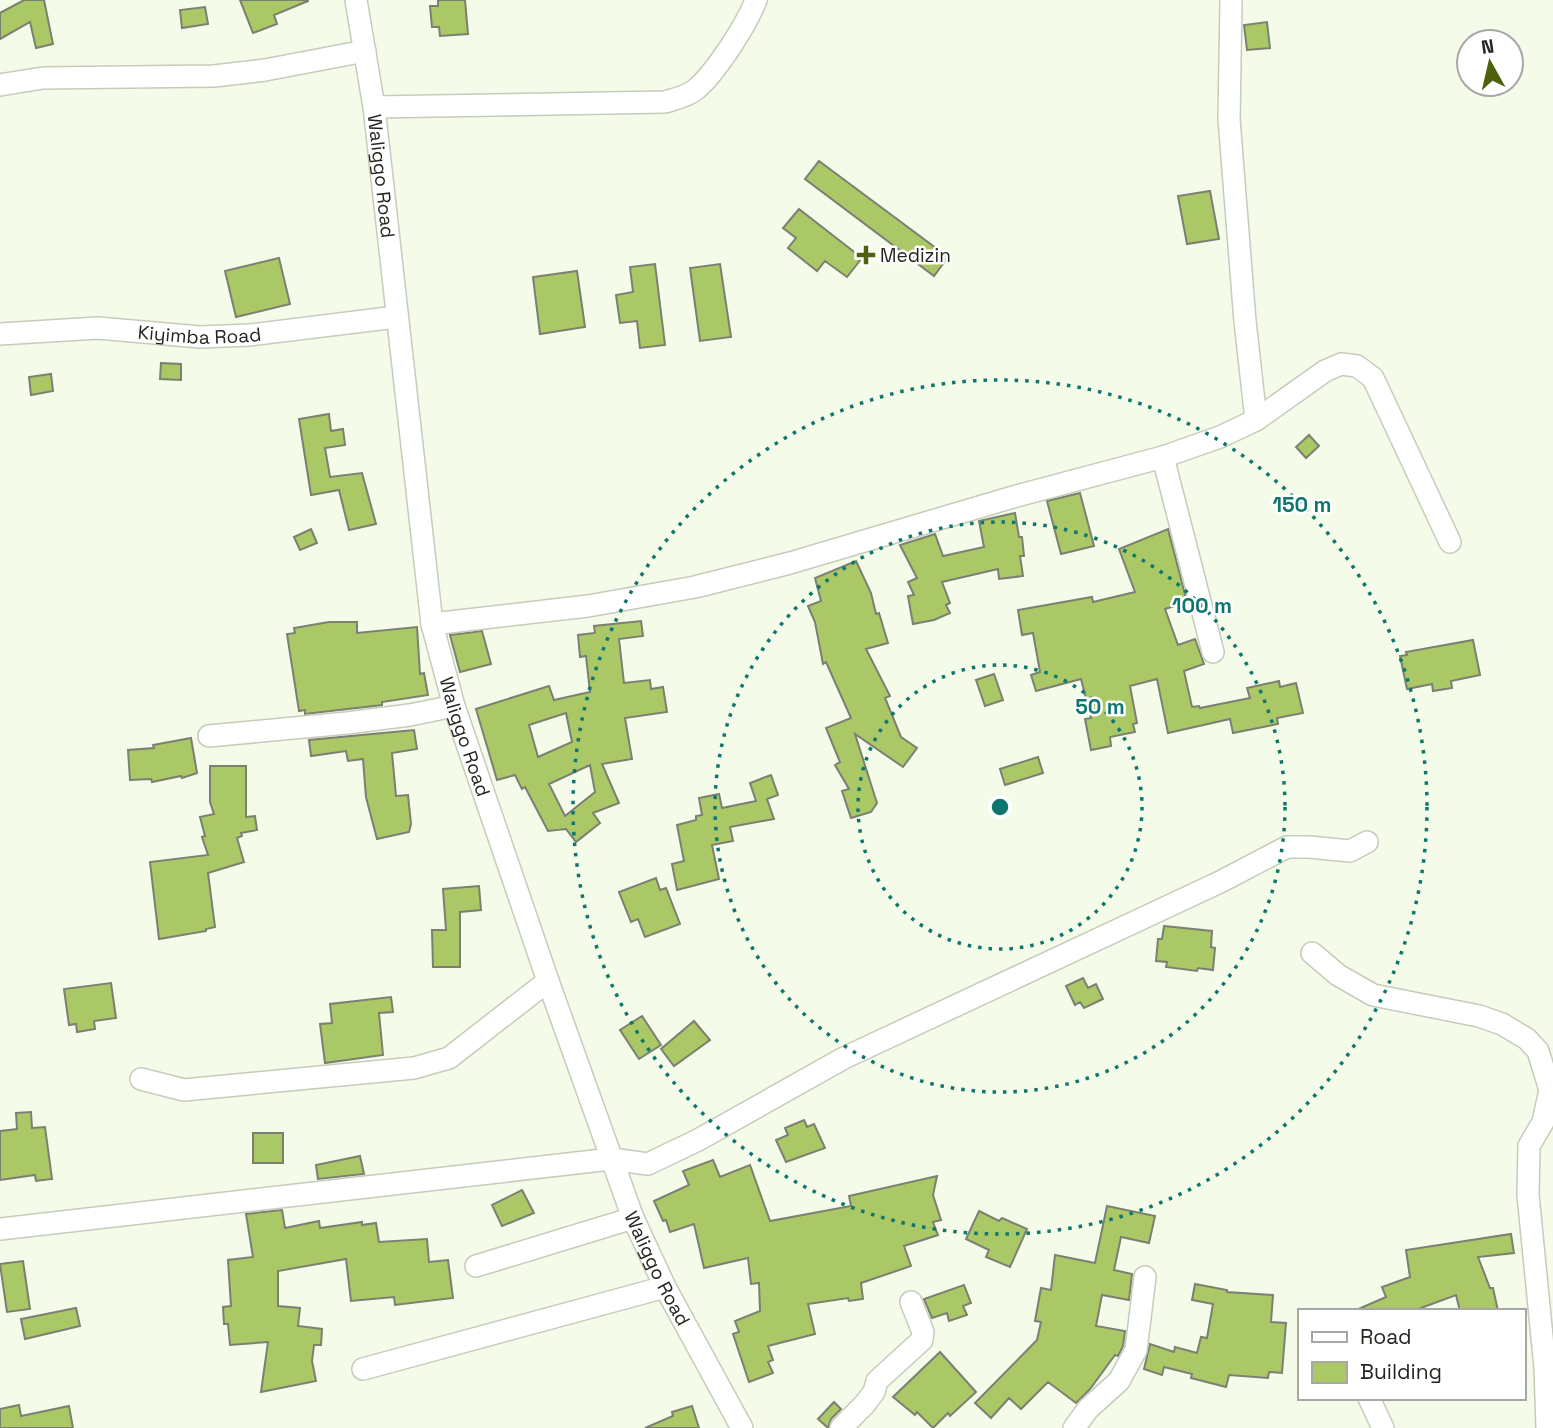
<svg xmlns="http://www.w3.org/2000/svg" width="1553" height="1428" font-family="'Space Grotesk',sans-serif">
  <rect width="100%" height="100%" fill="#f4fbe9"/>
  <path fill="#abc867" stroke="#7b8071" stroke-width="2" fill-rule="evenodd" d="M24,0H44L53,44L36,48L30,22L0,39V13Z
    M240,0H308V1L274,15L277,24L253,33Z
    M438,0H465L468,34L440,36L439,27H432L430,6H438Z
    M205,7L208,24L182,28L180,10Z
    M1267,22L1270,48L1247,50L1244,25Z
    M819,161L948,257L934,276L805,179Z
    M1210,191L1219,239L1187,244L1178,196Z
    M799,209L862,258L847,277L825,261L817,271L788,248L796,238L783,228Z
    M279,258L290,304L236,317L225,271Z
    M655,264L665,345L640,348L637,321L620,323L616,295L633,292L630,267Z
    M720,264L731,337L700,341L690,268Z
    M577,271L585,327L540,334L533,277Z
    M161,363L181,364V380L160,379Z
    M51,374L53,391L31,395L29,377Z
    M329,414L331,431L343,429L345,445L325,448L330,477L362,473L376,524L349,530L339,490L311,495L299,419Z
    M1309,435L1319,446L1306,458L1296,447Z
    M1080,493L1094,546L1061,554L1047,501Z
    M1015,513L1019,537H1022L1024,556H1020L1023,576L999,579L998,569L942,582L950,603L946,605L950,613L934,620L913,624L908,596L914,595L908,582L917,578L900,545L935,534L943,556L984,547L979,521Z
    M311,529L317,543L300,550L294,537Z
    M1168,529L1187,602L1165,609L1178,645L1195,639L1204,664L1184,671L1192,707L1199,706L1200,708L1250,698L1247,688L1279,681L1280,687L1296,683L1303,713L1277,718L1278,724L1233,733L1230,719L1168,733L1157,679L1130,686L1137,723L1133,724L1135,732L1110,737L1111,746L1091,750L1085,719L1091,718L1081,679L1036,691L1031,675L1040,672L1033,633L1022,635L1018,610L1092,597L1093,602L1135,592L1119,549Z
    M856,561L871,593L876,614L879,613L888,643L866,649L890,696L885,698L901,737L917,748L903,767L855,734L877,803L871,812L851,818L842,791L849,789L835,765L840,762L826,728L851,718L826,662L823,664L815,622L808,606L821,601L815,578Z
    M641,621L643,636L619,639L624,683L650,680L651,689L663,687L667,712L625,718L632,759L602,764L619,803L593,813L600,823L576,842L566,829L548,831L525,787L522,789L515,775L497,780L476,709L549,686L554,700L590,692L586,656L580,657L578,635L595,633L594,626ZM566,713L572,742L538,757L529,725ZM590,765L595,792L565,816L549,784Z
    M329,622H357V633L417,627L420,674L424,673L428,695L382,702V705L305,714V710L299,711L287,634L295,633L294,628Z
    M482,631L491,664L460,672L450,635Z
    M1473,640L1480,675L1451,681L1452,688L1433,691L1432,684L1407,689L1400,656L1407,655L1406,652Z
    M994,674L1003,700L985,706L976,680Z
    M414,730L417,749L392,753L396,796L408,795L411,824L409,832L377,839L366,797L363,759L348,761L346,751L311,756L309,740Z
    M191,738L197,773L182,778L181,776L152,782L151,779L130,780L128,750L154,748L153,745Z
    M1038,757L1043,773L1005,785L1000,769Z
    M210,766H246V817L255,816L257,830L241,833L242,836L237,838L244,862L208,873L215,927L206,929V931L159,939L150,862L208,855L202,837L205,836L200,817L214,814L210,802Z
    M771,775L778,795L767,799L774,819L730,827L733,841L712,845L719,879L677,890L672,864L684,861L677,825L696,820V816L702,815L699,798L719,794L722,808L756,801L750,783Z
    M656,878L660,890L666,888L680,924L645,937L638,919L631,922L619,892Z
    M479,886L481,910L460,912V967H433L432,930H446L443,889Z
    M1164,926L1212,931L1211,947L1215,948L1213,970L1198,968L1197,971L1166,967L1167,962L1156,961L1158,939H1162Z
    M1083,978L1088,988L1096,984L1103,999L1084,1008L1080,1002L1075,1005L1066,986Z
    M111,983L116,1018L94,1021L95,1029L77,1032L76,1024L69,1025L64,989Z
    M391,997L393,1012L379,1013L383,1055L325,1063L320,1024L332,1023L330,1004Z
    M642,1016L661,1045L639,1059L620,1030Z
    M694,1021L710,1040L674,1066L661,1049Z
    M31,1112L32,1128L45,1127L52,1179L36,1181L35,1175L0,1180V1131L17,1129L16,1113Z
    M804,1120L807,1127L814,1124L825,1148L786,1162L776,1140L788,1135L785,1128Z
    M253,1133H283V1163H253Z
    M360,1156L364,1174L318,1179L316,1165Z
    M713,1160L720,1177L750,1165L770,1221L851,1206L849,1196L937,1176L933,1195L941,1220L933,1222L938,1235L904,1246L911,1266L861,1283L863,1299L849,1301L848,1298L808,1304L815,1334L768,1346L773,1360L768,1362L773,1373L749,1382L733,1334L739,1332L735,1321L760,1311L759,1283L751,1284L748,1258L704,1268L694,1224L670,1232L666,1220L663,1221L654,1201L689,1185L683,1171Z
    M522,1190L534,1213L502,1226L492,1205Z
    M1107,1206L1155,1216L1149,1243L1121,1237L1114,1270L1132,1274L1129,1300L1102,1295L1096,1326L1125,1331L1123,1346L1118,1356L1115,1355L1090,1389L1076,1403L1048,1382L1021,1409L1009,1398L991,1418L975,1403L1037,1340L1041,1322L1035,1321L1041,1288L1051,1290L1055,1255L1095,1263Z
    M282,1210L285,1228L319,1221L320,1228L362,1222V1225L376,1223L379,1242L427,1239L429,1262L448,1260L453,1298L395,1305L394,1297L351,1301L346,1259L278,1271V1306L300,1308L298,1326L322,1329L321,1345H314L312,1361L316,1381L261,1392L268,1342L230,1345L228,1324H224L223,1307L231,1306L228,1260L253,1257L246,1214Z
    M979,1211L999,1221L1002,1218L1027,1229L1010,1267L986,1257L989,1250L966,1239Z
    M1511,1234L1514,1253L1478,1257L1490,1288H1493L1498,1311H1460L1456,1295L1413,1311H1354L1386,1297L1382,1287L1410,1277L1406,1250Z
    M23,1261L30,1309L7,1312L0,1264Z
    M1195,1284L1227,1290V1292L1273,1295L1271,1322L1286,1323L1282,1373L1269,1372L1268,1378L1229,1375L1226,1387L1191,1378L1192,1374L1164,1367L1162,1375L1144,1369L1150,1344L1174,1352L1175,1347L1197,1353L1201,1337L1207,1338L1213,1304L1192,1300Z
    M964,1285L971,1303L963,1306L967,1315L949,1321L947,1313L932,1318L924,1299Z
    M76,1308L80,1326L25,1339L21,1319Z
    M940,1352L976,1392L950,1416L948,1413L933,1428L917,1412L915,1415L893,1397Z
    M834,1402L841,1409L831,1419L828,1428L818,1419Z
    M19,1405L21,1416L69,1406L73,1428H0V1409Z
    M692,1406L699,1428H645L673,1416L672,1412Z"/>
  <g fill="none" stroke-linecap="round" stroke-linejoin="round">
    <defs>
      <g id="minor">
        <path id="s1" d="M356,0L374,107L432,624L454,706L548,981L633,1218L665,1287L742,1428"/>
        <path d="M1231,0L1229,119L1245,321L1256,420"/>
        <path d="M0,85L43,78L214,76L265,70L365,51"/>
        <path d="M374,107L665,102C675,99 688,96 695,90C715,74 747,24 756,0"/>
        <path id="s2" d="M0,334L98,328L200,337L250,335L396,317"/>
        <path d="M1163,457L1213,652"/>
        <path d="M432,624L588,606L695,587L790,563L1013,497L1163,457L1220,437L1256,420L1325,371L1341,364L1357,366L1373,378L1450,542"/>
        <path d="M209,736L347,723L410,715L454,706"/>
        <path d="M1312,953L1338,975L1373,995L1479,1016L1502,1024L1527,1039L1538,1051L1550,1090L1543,1122L1529,1146L1528,1195L1545,1367L1547,1428"/>
        <path d="M141,1079L184,1090L414,1068L449,1058L548,981"/>
        <path d="M0,1229L611,1159L648,1164L698,1140L844,1058L1220,882L1287,847H1309L1350,851L1367,842"/>
        <path d="M476,1266L633,1218"/>
        <path d="M363,1369L665,1287"/>
        <path d="M1369,1398L1383,1428"/>
        <path d="M841,1428L864,1405L874,1392L877,1381L922,1340L923,1332L911,1302"/>
        <path d="M1074,1428L1088,1409L1119,1381L1136,1350L1145,1277"/>
      </g>
    </defs>
    <use href="#minor" stroke="#c6ccbb" stroke-width="24"/>
    <use href="#minor" stroke="#fff" stroke-width="21"/>
  </g>
  <g fill="none" stroke="#0f766e" stroke-width="3.5" stroke-dasharray="3.5 7">
    <circle cx="1000" cy="807" r="142"/>
    <circle cx="1000" cy="807" r="285"/>
    <circle cx="1000" cy="807" r="427"/>
  </g>
  <path fill="#4e620d" stroke="#fff" stroke-width="2.5" d="M862.5 244.5h7v7h7v7h-7v7h-7v-7h-7v-7h7z"/>
  <g text-anchor="middle" stroke-width="5" stroke-linejoin="round" paint-order="stroke">
    <g font-size="19" fill="#23251f" stroke="#fff">
      <text dy="7" stroke="none"><textPath href="#s1" startOffset="178">Waliggo Road</textPath></text>
      <text dy="7" stroke="none"><textPath href="#s2" startOffset="200">Kiyimba Road</textPath></text>
      <text dy="7" stroke="none"><textPath href="#s1" startOffset="746">Waliggo Road</textPath></text>
      <text dy="7" stroke="none"><textPath href="#s1" startOffset="1312">Waliggo Road</textPath></text>
    </g>
    <g font-size="19" fill="#23251f" stroke="#fff" text-anchor="start">
      <text x="880" y="262">Medizin</text>
    </g>
  </g>
  <circle cx="1000" cy="807" r="10" fill="#0f766e" stroke="#fff" stroke-width="3.5"/>
  <g font-size="21" text-anchor="middle" font-weight="bold" fill="#0f766e" stroke="#fff" stroke-width="5" stroke-linejoin="round" paint-order="stroke">
    <text x="1302" y="512">150 m</text>
    <text x="1202" y="613">100 m</text>
    <text x="1100" y="714">50 m</text>
  </g>
  <rect x="1298" y="1309" width="228" height="91" fill="#ffffff" stroke="#a7a8a5" stroke-width="2"/>
  <rect x="1312" y="1332" width="35" height="10" fill="#ffffff" stroke="#a7a8a5" stroke-width="2"/>
  <text x="1360" y="1344" font-size="21" fill="#23251f">Road</text>
  <rect x="1312" y="1362" width="35" height="21" fill="#abc867" stroke="#a7a8a5" stroke-width="2"/>
  <text x="1360" y="1379" font-size="21" fill="#23251f">Building</text>
  <g transform="translate(1490 63) rotate(352)"><circle r="33" fill="#ffffff" stroke="#a7a8a5" stroke-width="2"/>
  <path d="M0-5L12 26L0 18L-12 26Z" fill="#4e620d"/>
  <text y="-10" font-size="19" font-weight="bold" text-anchor="middle" fill="#23251f">N</text>
  </g>
</svg>
